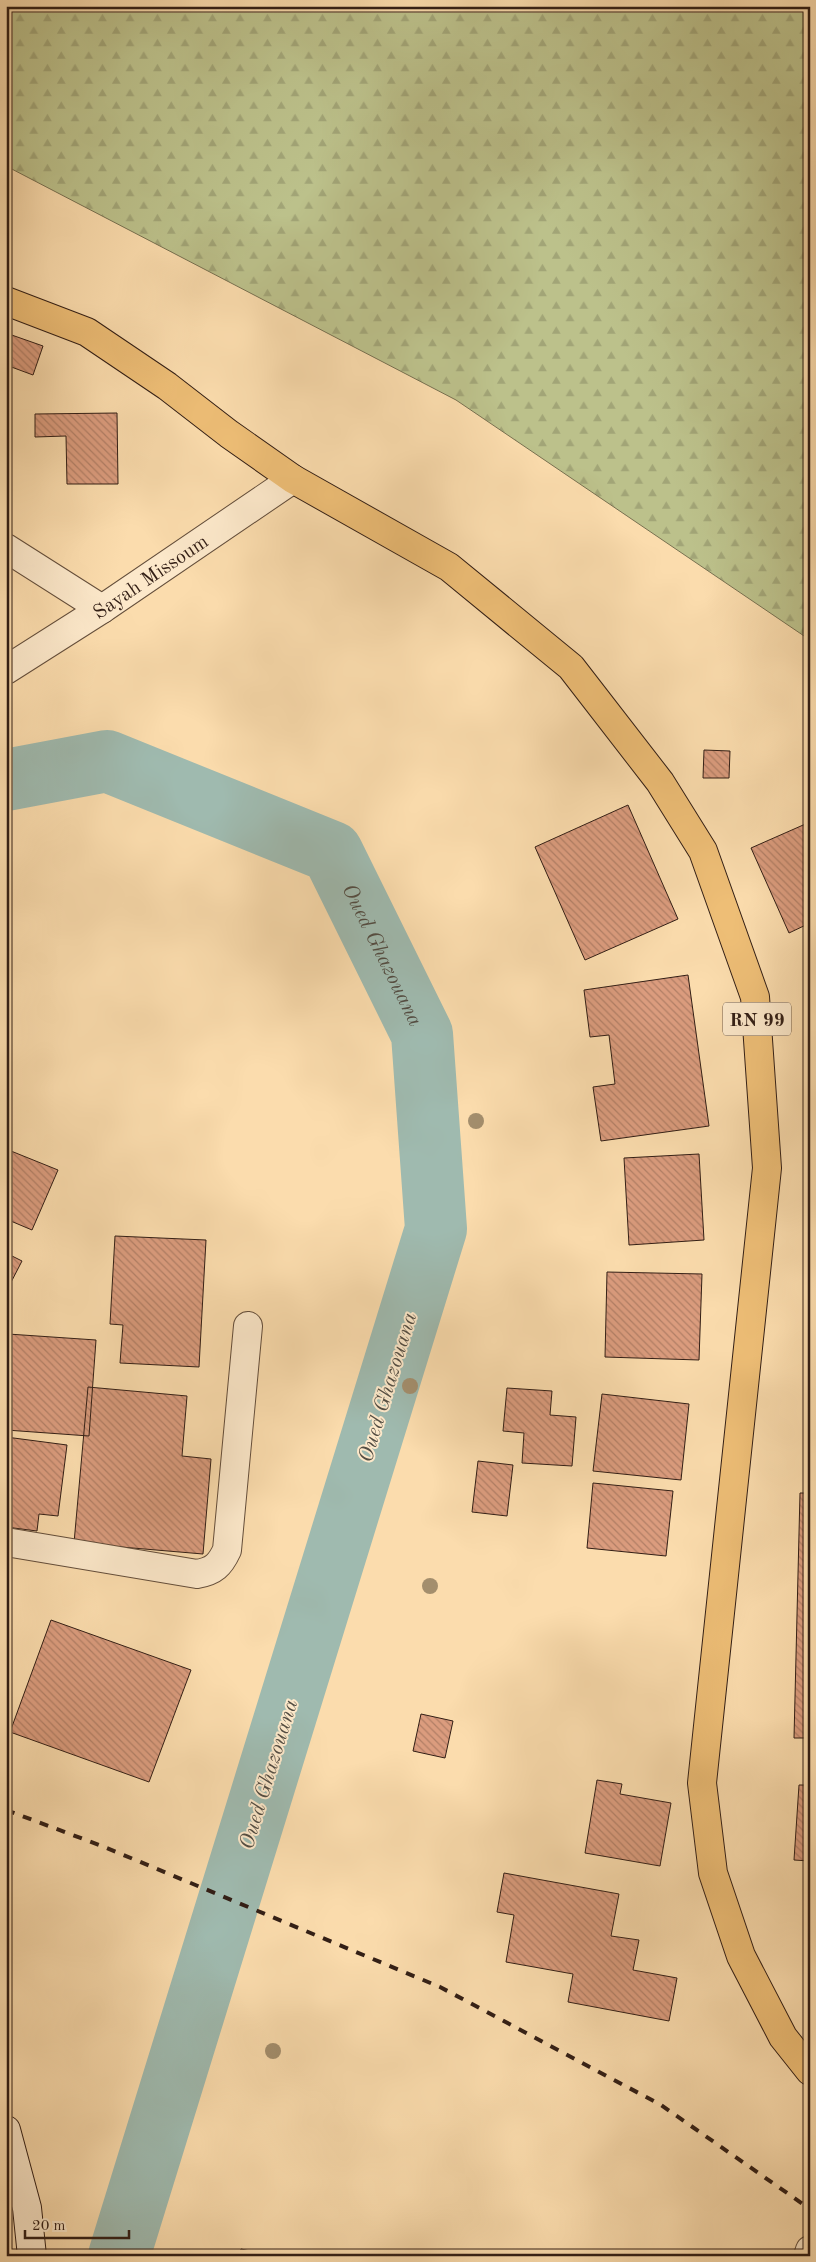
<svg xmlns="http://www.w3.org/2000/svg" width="816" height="2262" font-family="'Old Standard TT',serif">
  <defs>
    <pattern id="forest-firs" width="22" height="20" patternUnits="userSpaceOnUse" patternTransform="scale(1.25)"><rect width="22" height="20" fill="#bcc18b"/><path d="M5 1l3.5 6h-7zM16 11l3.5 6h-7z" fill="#a2a577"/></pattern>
    <pattern id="building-back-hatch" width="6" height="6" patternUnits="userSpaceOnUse" patternTransform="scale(1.25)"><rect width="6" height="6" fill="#db9c7e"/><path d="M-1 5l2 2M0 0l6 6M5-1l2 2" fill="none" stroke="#b27f66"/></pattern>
  </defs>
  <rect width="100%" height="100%" fill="#fbdcad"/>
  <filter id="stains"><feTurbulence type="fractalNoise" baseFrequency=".004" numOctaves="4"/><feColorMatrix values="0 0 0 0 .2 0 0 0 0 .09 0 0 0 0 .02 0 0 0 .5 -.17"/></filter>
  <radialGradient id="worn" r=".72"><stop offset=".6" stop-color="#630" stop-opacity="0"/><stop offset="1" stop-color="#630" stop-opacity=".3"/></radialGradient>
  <path fill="url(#forest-firs)" stroke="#777050" d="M6,6H810V640L456,400L6,166Z"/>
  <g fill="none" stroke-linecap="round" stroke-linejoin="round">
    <path stroke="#9fbaaf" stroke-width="62" id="s1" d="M6,780L107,761L332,852L422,1034L436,1229L119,2256"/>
  </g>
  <path fill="url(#building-back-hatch)" stroke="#321e15" d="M6,333L43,346L33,375L6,365Z
    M117,413L118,484H67L66,436L35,437V414Z
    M704,750L730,751L729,778H703Z
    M628,805L678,919L585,960L535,847Z
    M810,822V923L789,933L751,848Z
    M688,975L709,1126L601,1141L593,1087L615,1084L609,1035L590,1037L584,990Z
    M6,1149L58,1170L32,1230L6,1219Z
    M699,1154L704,1240L629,1245L624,1158Z
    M115,1236L206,1240L199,1367L120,1363L123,1325L110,1324Z
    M6,1253L22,1261L6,1292Z
    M607,1272L702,1274L699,1360L605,1357Z
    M8,1334L96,1340L89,1436L6,1430Z
    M88,1387L187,1396L182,1456L211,1459L203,1554L74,1543Z
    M507,1388L552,1391L550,1415L576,1417L572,1466L522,1463L524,1433L503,1431Z
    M602,1394L689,1404L681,1480L593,1471Z
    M6,1437L67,1445L58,1516L39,1514L37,1531L6,1527Z
    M478,1461L513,1465L507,1516L472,1512Z
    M593,1483L673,1491L666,1556L587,1548Z
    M800,1493H810V1738H794Z
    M51,1620L191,1670L149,1782L10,1732Z
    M421,1714L453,1721L445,1758L413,1751Z
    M597,1780L622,1784L620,1794L671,1803L660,1866L585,1853Z
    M799,1785H810V1861L794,1860Z
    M504,1873L619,1894L611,1936L639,1940L633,1970L677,1978L669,2021L568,2002L573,1974L506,1962L514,1915L497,1912Z
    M241,2249L273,2256H239Z"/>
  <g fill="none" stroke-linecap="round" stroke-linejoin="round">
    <defs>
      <g id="minor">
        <path d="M6,548L102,609"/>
        <path id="s2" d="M6,670L102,609L293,479"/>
        <path d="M6,1542L197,1574C214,1571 220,1565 227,1550L248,1326"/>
        <path d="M808,2256L810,2250"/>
      </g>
      <path id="secondary" d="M6,2130L27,2208L32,2256"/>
      <path id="primary" d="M6,301L87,332L167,386L229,434L293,479L449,567L571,667L660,782L703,851L755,997L767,1168L702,1783L713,1873L741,1956L783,2037L810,2071"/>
    </defs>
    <use href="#minor" stroke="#644e3b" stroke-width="30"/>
    <use href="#secondary" stroke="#321e15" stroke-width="30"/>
    <use href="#primary" stroke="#321e15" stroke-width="30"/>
    <use href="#minor" stroke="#fce8ca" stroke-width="28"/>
    <use href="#secondary" stroke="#fce8ca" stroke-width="28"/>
    <use href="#primary" stroke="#eebe76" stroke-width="28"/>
    <path stroke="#321e15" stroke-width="4" stroke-dasharray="9 9" stroke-linecap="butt" d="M6,1810L102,1846L440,1987L661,2105L810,2209"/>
  </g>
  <g fill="#a38e6d">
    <circle cx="476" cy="1121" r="8"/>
    <circle cx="410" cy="1386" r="8"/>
    <circle cx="430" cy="1586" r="8"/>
    <circle cx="273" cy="2051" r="8"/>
  </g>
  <g text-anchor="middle" stroke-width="4" stroke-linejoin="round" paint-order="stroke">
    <rect fill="#fce8ca" stroke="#6f5b4b" stroke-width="1" x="723" y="1002.5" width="68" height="33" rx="4"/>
    <g font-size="19" font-weight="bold" fill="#321e15">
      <text x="757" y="1026">RN 99</text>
    </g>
    <g font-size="20" fill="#321e15" stroke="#fce8ca">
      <text dy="7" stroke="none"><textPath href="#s2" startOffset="172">Sayah Missoum</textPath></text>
    </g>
    <g font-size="21" font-style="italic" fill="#534d43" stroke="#fce8ca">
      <text dy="7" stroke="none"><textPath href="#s1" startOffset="460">Oued Ghazouana</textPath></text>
      <text transform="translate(387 1387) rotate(-73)" y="7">Oued Ghazouana</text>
      <text transform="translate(268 1774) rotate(-73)" y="7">Oued Ghazouana</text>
    </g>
  </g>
  <rect width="816" height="2262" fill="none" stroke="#fbdcad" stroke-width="25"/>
  <rect x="8" y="8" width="801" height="2247" fill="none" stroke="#321e15" stroke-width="2.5"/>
  <rect x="12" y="12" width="791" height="2237" fill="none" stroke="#321e15"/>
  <path d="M25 2230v8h104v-8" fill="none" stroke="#321e15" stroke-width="2.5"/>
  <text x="32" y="2230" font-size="15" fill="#321e15" stroke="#fce8ca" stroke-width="4" paint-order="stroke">20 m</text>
  <rect width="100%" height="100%" filter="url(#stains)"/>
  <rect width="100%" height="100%" fill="url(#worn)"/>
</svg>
